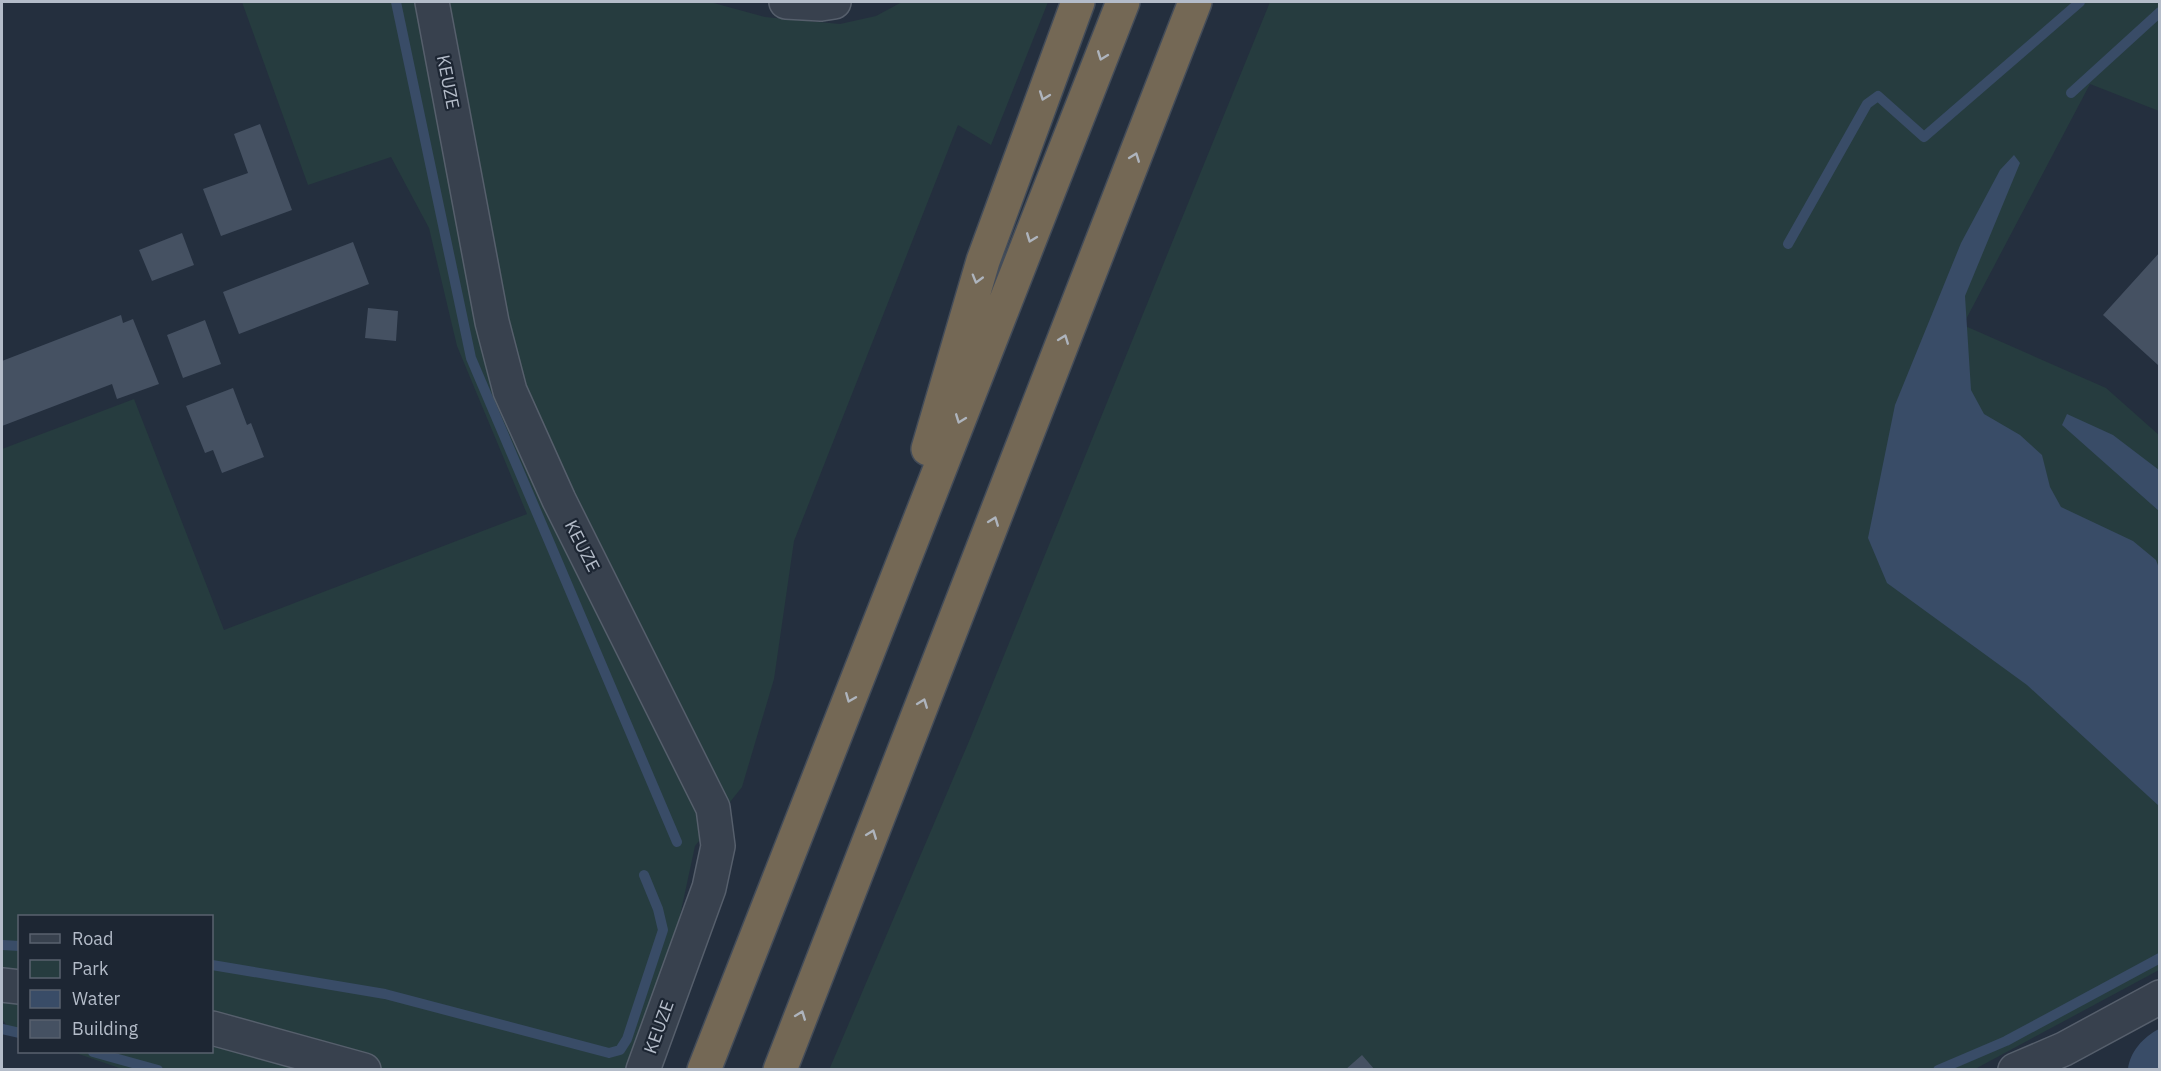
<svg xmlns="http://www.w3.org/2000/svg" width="2161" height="1071" font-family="'IBM Plex Sans',sans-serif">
  <rect width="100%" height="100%" fill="#242f3e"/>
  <path fill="#263c3f" d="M242,2H710L765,17L840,24L876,16L902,2H1048L991,145L958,125L794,541L774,679L742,787L695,846L670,962L628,1069L125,1070L73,1052H212V916H20L19,1034L11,1031L2,1019V449L134,399L224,630L527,514L457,346L429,228L391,157L308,185Z
    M1270,2H2159V111L2090,84L1963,325L2106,388L2159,435V970L1975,1069L829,1070L970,739Z"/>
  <path fill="#394c67" d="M2014,155L2020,163L1965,296L1971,390L1984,414L2020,435L2042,455L2050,487L2061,507L2133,541L2156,560L2159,568V806L2027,685L1887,583L1868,538L1895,405L1961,243L2000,170Z
    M2067,414L2113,435L2159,470V511L2062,425Z
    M2159,1029V1069H2128C2130,1052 2143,1037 2159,1029Z"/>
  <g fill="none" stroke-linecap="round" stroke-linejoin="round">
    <path stroke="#394c67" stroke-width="10" d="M396,2L471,358L677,842
      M2071,93L2160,12
      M1788,244L1867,104L1878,96L1924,137L2080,2
      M2,945L20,946
      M212,965L385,994L609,1053L620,1050L627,1039L663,930L658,909L644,875
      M2,1029L20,1033
      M93,1052L158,1070
      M1938,1070L2006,1041L2160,958"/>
  </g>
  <path fill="#455162" d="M260,124L292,210L221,236L203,189L248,173L234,134Z
    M182,233L194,265L152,281L139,250Z
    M353,242L369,284L239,334L223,292Z
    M2160,252V363L2158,365L2103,315Z
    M368,308L398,311L396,341L365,338Z
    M121,315L123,323L133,319L159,384L117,399L112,384L2,426V361Z
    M205,320L221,364L183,378L167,335Z
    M233,388L247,425L251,423L264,457L222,473L213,450L205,453L186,406Z
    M1362,1055L1375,1070H1345Z"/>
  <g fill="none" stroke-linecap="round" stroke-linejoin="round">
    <defs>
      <path id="minor" d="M432,2L492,322L510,391L559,500L713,808L718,846L709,888L643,1070
        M786,2L821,4L834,2
        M2,985L20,987
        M212,1028L364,1070
        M2015,1070L2064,1049L2160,997"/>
      <path id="highway" d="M928,449L983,261L1078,2
        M704,1070L1123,2
        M780,1070L1195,2"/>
    </defs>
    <use href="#minor" stroke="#565f6c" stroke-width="36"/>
    <use href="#highway" stroke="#434c59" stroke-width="36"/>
    <use href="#minor" stroke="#38414e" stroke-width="33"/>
    <use href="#highway" stroke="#746855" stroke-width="33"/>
  </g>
  <defs><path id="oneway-chevron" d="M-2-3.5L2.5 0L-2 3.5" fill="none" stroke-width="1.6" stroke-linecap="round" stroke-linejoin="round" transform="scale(1.5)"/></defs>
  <g stroke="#aeb4bd">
    <use href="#oneway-chevron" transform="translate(1102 56) rotate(111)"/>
    <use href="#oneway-chevron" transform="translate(1044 96) rotate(110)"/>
    <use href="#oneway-chevron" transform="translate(1135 157) rotate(-69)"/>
    <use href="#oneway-chevron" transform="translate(1031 238) rotate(111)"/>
    <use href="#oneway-chevron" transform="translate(977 279) rotate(106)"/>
    <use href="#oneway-chevron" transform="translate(1064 339) rotate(-69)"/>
    <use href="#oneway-chevron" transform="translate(960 419) rotate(111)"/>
    <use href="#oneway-chevron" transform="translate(994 521) rotate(-69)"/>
    <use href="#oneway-chevron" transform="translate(850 698) rotate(112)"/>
    <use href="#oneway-chevron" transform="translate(923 703) rotate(-69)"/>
    <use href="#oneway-chevron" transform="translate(872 834) rotate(-69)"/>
    <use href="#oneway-chevron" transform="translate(801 1015) rotate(-69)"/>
  </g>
  <g text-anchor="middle" stroke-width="4.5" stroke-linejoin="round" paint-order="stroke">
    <g font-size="18" fill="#b4bcc9" stroke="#1d2633">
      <text transform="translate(448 82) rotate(79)" y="6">KEUZE</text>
      <text transform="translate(582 546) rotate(63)" y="6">KEUZE</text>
      <text transform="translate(659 1027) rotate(-70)" y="6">KEUZE</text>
    </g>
  </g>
  <rect width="2161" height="1071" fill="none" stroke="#b4bcc9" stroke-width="6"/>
  <rect x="18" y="915" width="195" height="138" fill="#1d2633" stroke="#59626f" stroke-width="1.5"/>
  <rect x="30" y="934" width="30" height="9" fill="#38414e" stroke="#59626f" stroke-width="1.5"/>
  <text x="72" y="945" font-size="18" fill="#b4bcc9">Road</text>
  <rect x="30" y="960" width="30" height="18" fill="#263c3f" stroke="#59626f" stroke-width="1.5"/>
  <text x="72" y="975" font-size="18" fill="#b4bcc9">Park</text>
  <rect x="30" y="990" width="30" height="18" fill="#394c67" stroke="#59626f" stroke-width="1.5"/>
  <text x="72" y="1005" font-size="18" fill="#b4bcc9">Water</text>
  <rect x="30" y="1020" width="30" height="18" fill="#455162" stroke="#59626f" stroke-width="1.5"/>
  <text x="72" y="1035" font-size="18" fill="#b4bcc9">Building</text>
</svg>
